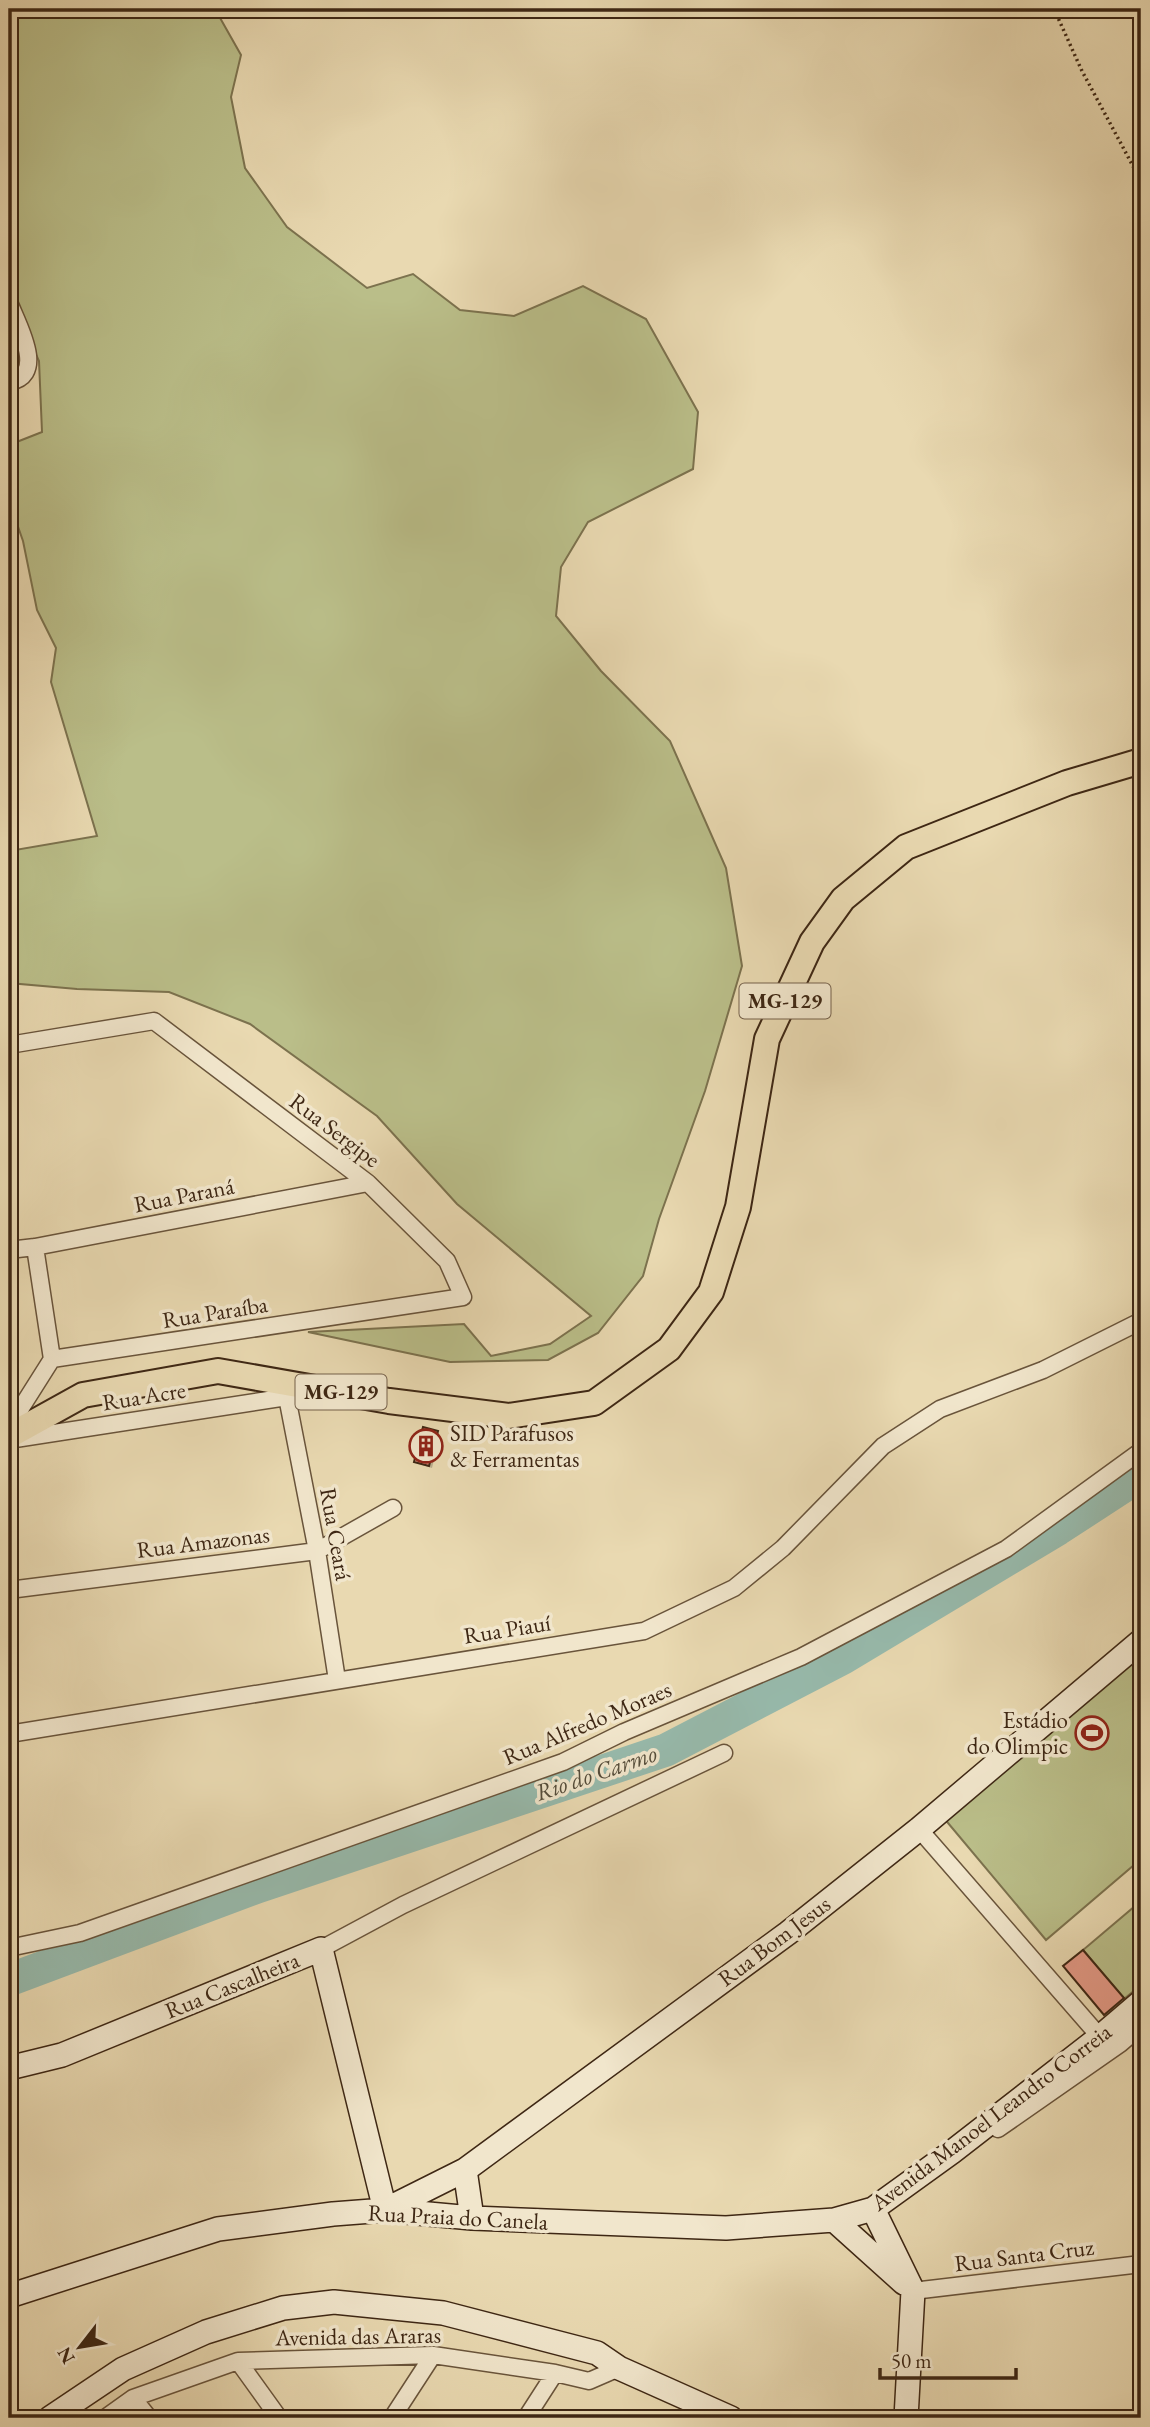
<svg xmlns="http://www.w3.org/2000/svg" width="1150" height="2427" font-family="'EB Garamond',serif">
  <rect width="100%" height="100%" fill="#e9d9b1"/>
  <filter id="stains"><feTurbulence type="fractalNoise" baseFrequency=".00286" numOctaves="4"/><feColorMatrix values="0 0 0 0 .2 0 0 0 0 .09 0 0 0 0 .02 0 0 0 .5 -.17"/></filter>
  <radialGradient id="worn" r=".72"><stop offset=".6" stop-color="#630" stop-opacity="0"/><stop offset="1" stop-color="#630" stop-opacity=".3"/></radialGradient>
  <path fill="#babe89" stroke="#7c724e" stroke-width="2" d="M9,9H215L241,55L231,97L245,168L287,227L367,288L413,274L460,310L514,316L583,286L646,319L698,412L693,469L588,522L561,567L556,616L601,671L670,741L726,868L742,966L705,1091L659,1219L643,1276L598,1333L548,1360L450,1362L308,1332L464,1324L491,1356L550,1344L591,1316L457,1204L377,1116L250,1024L169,992L77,989L9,983V851L97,836L51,682L56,648L37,610L23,541L9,501V445L42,432L39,361L9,296Z
    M1141,1649V1859L1046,1940L943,1817Z
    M1141,1901V1985L1124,1999L1083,1950Z"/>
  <path fill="#0003" d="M437,1432L440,1435L432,1468L419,1464L416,1462Z
    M1093,1962L1133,2010L1115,2025L1066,1966Z"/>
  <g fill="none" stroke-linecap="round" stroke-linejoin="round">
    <path stroke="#97baac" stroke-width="33" d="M9,1980L260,1886L666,1750L843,1658L1058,1529L1141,1475"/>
  </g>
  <path fill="#e59a87" stroke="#3e2714" stroke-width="2" d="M423,1427L438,1431L429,1466L414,1462Z
    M1083,1950L1124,1998L1104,2015L1063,1966Z"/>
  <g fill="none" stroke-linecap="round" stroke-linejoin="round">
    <defs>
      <path id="street" d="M9,302C17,323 48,376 9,382
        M9,1045L154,1021L368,1183L447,1261L463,1297L52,1359L9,1427
        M35,1247L52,1359
        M9,1250L35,1247L368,1183
        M15,1439L287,1397L317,1551L337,1680
        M9,1590L317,1551L393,1508
        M9,1734L644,1631L734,1588L783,1548L883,1446L940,1409L1043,1370L1141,1321
        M919,1829L1100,2037
        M9,1948L80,1933L563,1762L624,1732L801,1657L1006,1549L1141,1451
        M321,1949L403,1905L724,1753
        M998,2129L1120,2044L1141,2026
        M913,2291L1141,2264
        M238,2361L279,2418
        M133,2398L149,2418
        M105,2418L133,2398L238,2361L433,2355L555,2373L589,2381L619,2368
        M392,2418L433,2355
        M526,2418L555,2373"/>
      <path id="secondary" d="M9,2068L62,2055L321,1949L385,2210
        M465,2170L472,2218
        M873,2209L913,2291L906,2418
        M385,2210L465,2170L788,1933L919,1829L1141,1641
        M834,2220L904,2283
        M9,2296L218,2229L333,2214L385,2210L472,2218L726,2228L834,2220L873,2209L952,2152L1100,2037L1141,2002
        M50,2418L123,2369L206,2332L283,2308L334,2302L443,2313L597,2353L619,2368L731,2418"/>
      <path id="primary" d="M9,1436L83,1395L218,1371L389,1401L509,1416L594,1403L669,1349L711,1292L738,1207L767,1039L812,942L843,899L906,847L1067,783L1141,761"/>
    </defs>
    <use href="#street" stroke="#69543b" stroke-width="19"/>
    <use href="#secondary" stroke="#3e2714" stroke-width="26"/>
    <use href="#primary" stroke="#3e2714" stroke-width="28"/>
    <path stroke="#3e2714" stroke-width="3.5" stroke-dasharray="2 3.5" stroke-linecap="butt" d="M1054,9L1082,71L1141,181"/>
    <use href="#street" stroke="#f1e6cc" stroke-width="16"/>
    <use href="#secondary" stroke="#f1e6cc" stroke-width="23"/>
    <use href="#primary" stroke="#e9d9b1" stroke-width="24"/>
  </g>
  <defs>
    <symbol id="building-ring" viewBox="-11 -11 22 22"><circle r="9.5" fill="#f1e6cc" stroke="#8f2418" stroke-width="1.5"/><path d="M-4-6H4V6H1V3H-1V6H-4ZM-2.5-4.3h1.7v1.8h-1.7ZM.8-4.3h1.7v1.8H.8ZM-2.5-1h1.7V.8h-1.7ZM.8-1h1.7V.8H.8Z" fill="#8f2418"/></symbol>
    <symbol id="stadium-ring" viewBox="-11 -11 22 22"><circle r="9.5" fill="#f1e6cc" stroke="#8f2418" stroke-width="1.5"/><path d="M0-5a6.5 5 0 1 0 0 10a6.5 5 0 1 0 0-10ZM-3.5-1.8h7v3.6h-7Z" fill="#8f2418"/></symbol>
  </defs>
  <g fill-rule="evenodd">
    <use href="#building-ring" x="407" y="1427" width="38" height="38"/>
    <use href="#stadium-ring" x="1073" y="1714" width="38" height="38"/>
  </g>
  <g text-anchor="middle" stroke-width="7" stroke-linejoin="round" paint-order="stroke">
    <g fill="#f1e6cc" stroke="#74604b" stroke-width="2">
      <rect x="739.5" y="983.5" width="91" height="35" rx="5"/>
      <rect x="295.5" y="1374.5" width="91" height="35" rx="5"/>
    </g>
    <g font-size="21" font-weight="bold" fill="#3e2714">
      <text x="785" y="1008">MG-129</text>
      <text x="341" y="1399">MG-129</text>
    </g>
    <g font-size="23" fill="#3e2714" stroke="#f1e6cc">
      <text transform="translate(335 1130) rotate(37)" y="8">Rua Sergipe</text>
      <text transform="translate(184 1195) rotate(-11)" y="8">Rua Paraná</text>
      <text transform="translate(215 1312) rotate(-9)" y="8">Rua Paraíba</text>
      <text transform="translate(144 1396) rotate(-9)" y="8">Rua Acre</text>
      <text transform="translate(336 1534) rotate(80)" y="8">Rua Ceará</text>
      <text transform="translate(203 1542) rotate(-7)" y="8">Rua Amazonas</text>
      <text transform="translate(507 1629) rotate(-9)" y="8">Rua Piauí</text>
      <text transform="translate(587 1723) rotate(-23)" y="8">Rua Alfredo Moraes</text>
      <text transform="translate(774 1941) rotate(-37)" y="8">Rua Bom Jesus</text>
      <text transform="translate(232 1985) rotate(-22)" y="8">Rua Cascalheira</text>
      <text transform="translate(991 2117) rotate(-37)" y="8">Avenida Manoel Leandro Correia</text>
      <text transform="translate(458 2217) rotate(3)" y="8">Rua Praia do Canela</text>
      <text transform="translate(1024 2255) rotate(-7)" y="8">Rua Santa Cruz</text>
      <text transform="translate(358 2336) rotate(-1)" y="8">Avenida das Araras</text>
    </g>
    <g font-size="23" fill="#3e2714" stroke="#f1e6cc" text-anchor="start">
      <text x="450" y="1441">SID Parafusos<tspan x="450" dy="26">&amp; Ferramentas</tspan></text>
      <text x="1068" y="1728" text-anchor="end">Estádio<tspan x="1068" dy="26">do Olimpic</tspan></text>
    </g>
    <g font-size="24" font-style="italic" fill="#544c3a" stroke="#f1e6cc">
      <text transform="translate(596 1773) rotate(-19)" y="8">Rio do Carmo</text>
    </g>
  </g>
  <rect width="1150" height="2427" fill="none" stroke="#e9d9b1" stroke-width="35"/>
  <rect x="10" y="10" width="1129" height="2406" fill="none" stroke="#3e2714" stroke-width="3.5"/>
  <rect x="18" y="18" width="1115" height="2392" fill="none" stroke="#3e2714" stroke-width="2"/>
  <g transform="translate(80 2347) rotate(239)" stroke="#f1e6cc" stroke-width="5" paint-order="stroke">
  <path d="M0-5L12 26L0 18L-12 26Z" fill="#3e2714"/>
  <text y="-10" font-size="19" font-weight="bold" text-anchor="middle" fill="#3e2714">N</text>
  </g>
  <path d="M880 2368v10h136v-10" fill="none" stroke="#3e2714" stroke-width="3.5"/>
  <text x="891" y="2368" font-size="21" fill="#3e2714" stroke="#f1e6cc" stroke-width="5" paint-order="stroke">50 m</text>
  <rect width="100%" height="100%" filter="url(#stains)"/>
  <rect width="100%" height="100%" fill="url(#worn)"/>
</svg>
